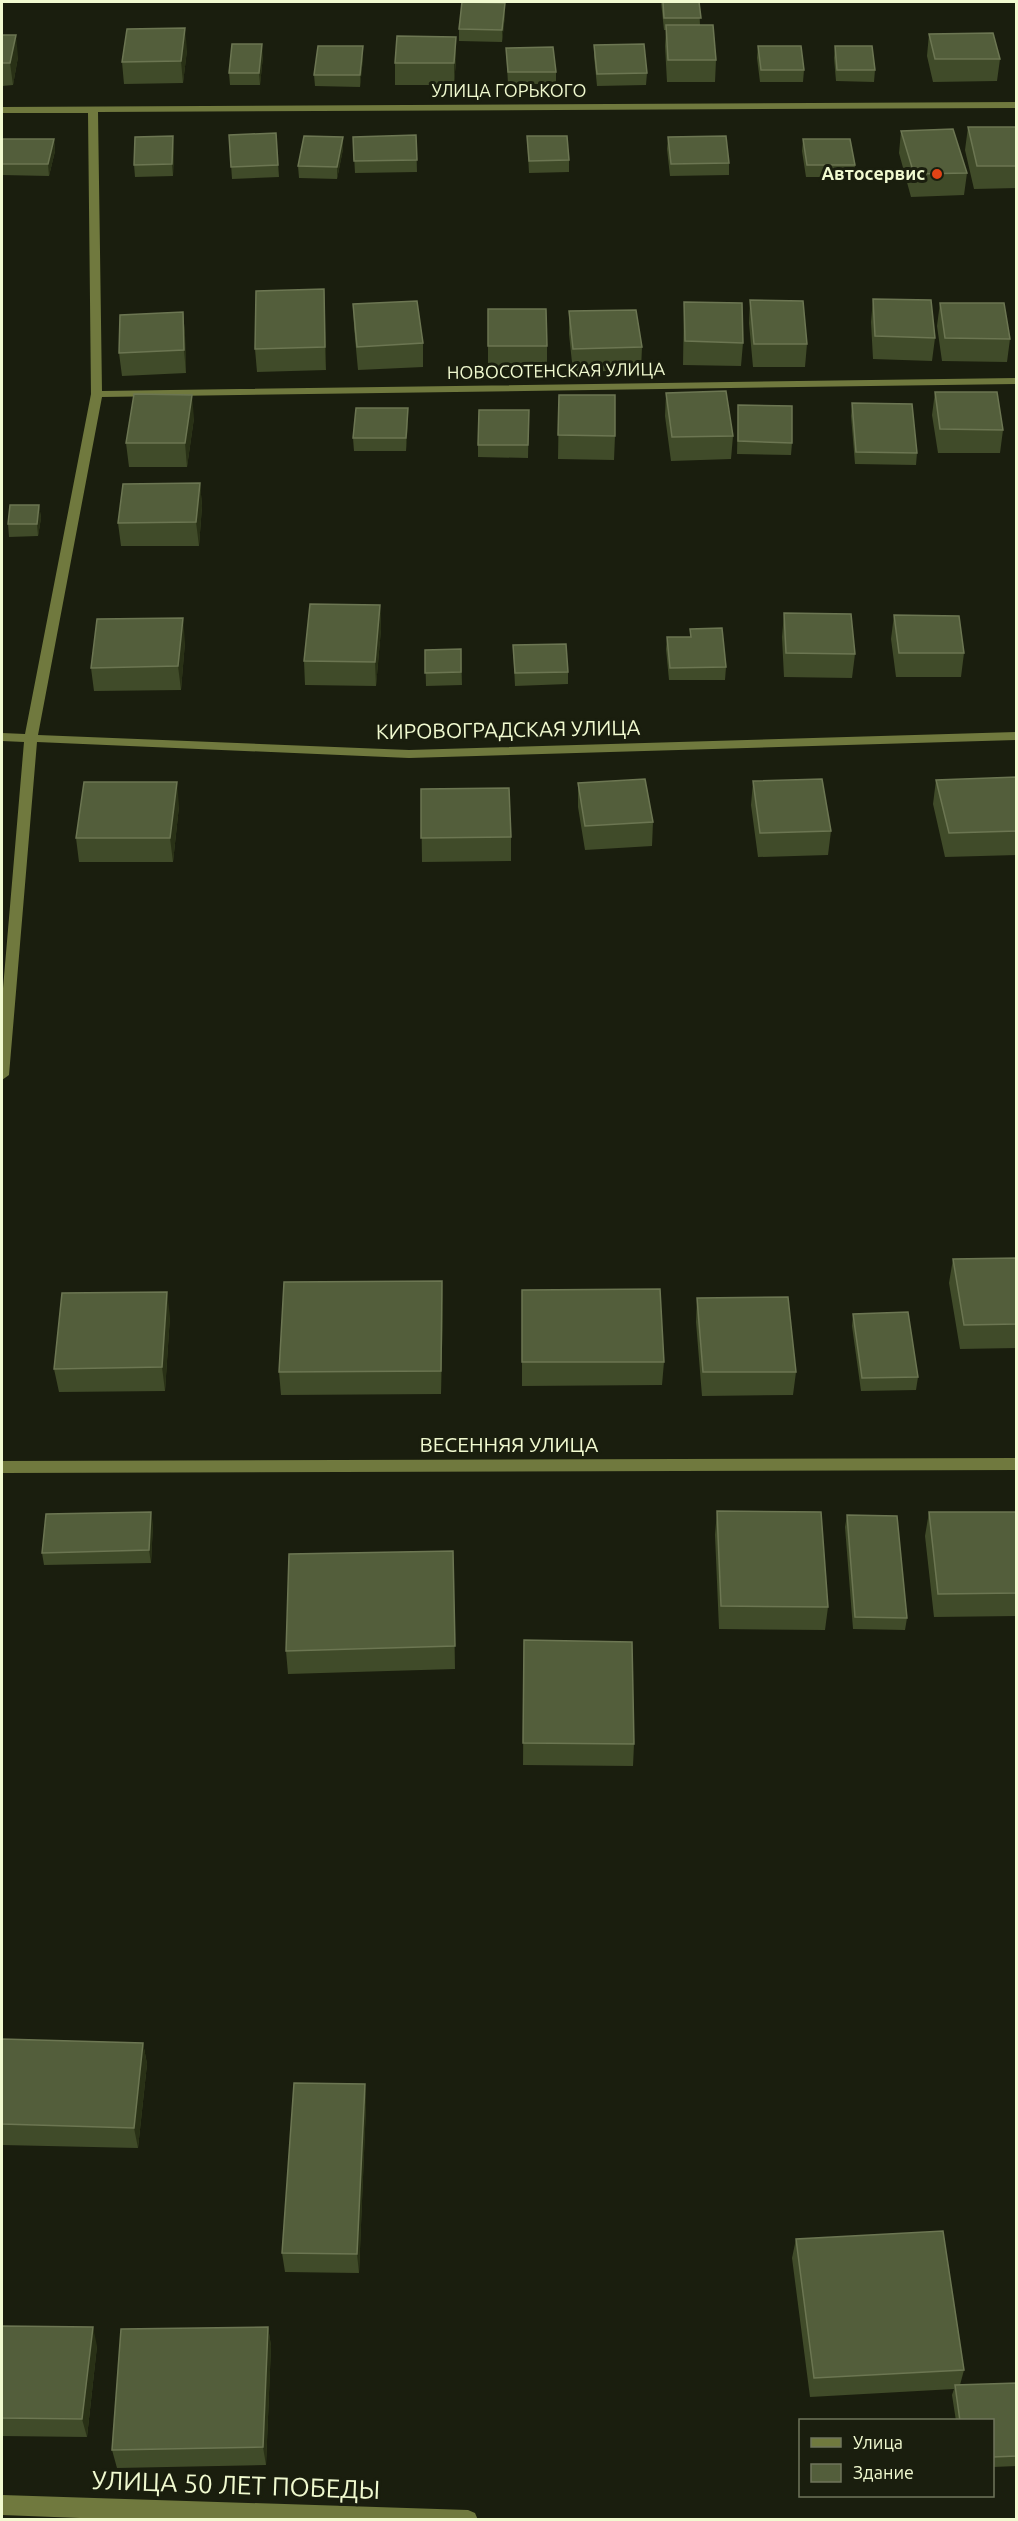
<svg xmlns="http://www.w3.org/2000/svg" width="1018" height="2521" font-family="Ubuntu,sans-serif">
  <rect width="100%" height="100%" fill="#1a1e0e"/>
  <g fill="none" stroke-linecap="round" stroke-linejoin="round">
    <path fill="#70793e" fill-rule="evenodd" d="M1016,102V108L98,112L102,391L1016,378V384L102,397L38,735L409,750L1016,732V740L409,758L37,742L9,1075L2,1080V1000L24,742L2,741V733L25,734L91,394L88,113H2V107Z
      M1016,1458V1470L2,1473V1461Z
      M2,2495L468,2510L475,2513L478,2520H132L2,2515Z"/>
  </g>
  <path fill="#404b29" d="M661,2H699L700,25L716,60L715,82H667L665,46L666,30H664Z
    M505,3V15L502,42L459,41V29Z
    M929,34L1000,59L997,81L933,82L927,56Z
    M2,35L18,57L13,85L2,86Z
    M594,45L647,73L646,85L597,86L594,56Z
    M363,46V58L360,87L315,86L314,75Z
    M758,46L804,70L803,82H760L757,58Z
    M835,46L875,70L874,82L836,81L834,58Z
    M506,48L556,72V84H508Z
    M187,50L183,83L124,84L122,62Z
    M263,56L260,85H230L229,73Z
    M456,59L454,85H395V63Z
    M968,127H1017V188L974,189L965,150Z
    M901,131L967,173L964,195L911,197L899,153Z
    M276,133L279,177L232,179L229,135Z
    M416,135L417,172L355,173L353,137Z
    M527,136L569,160V172L529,173Z
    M668,137L729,163V175L670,176L667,149Z
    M2,139H54L55,151L49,176L2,175Z
    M803,139L855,165L854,177H806L802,151Z
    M174,148L173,176L135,177L134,165Z
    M343,149L337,179L299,178L298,166Z
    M324,289L326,370L257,372L255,349Z
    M873,299L935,338L932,361L873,359L871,322Z
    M750,300L807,344L805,367H753L749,323Z
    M684,302L743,343L741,366L683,365Z
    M940,303L1010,339L1007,362L942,361L937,326Z
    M353,304L423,343V367L358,370L354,327Z
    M488,309L547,346V370H488Z
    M569,311L642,347L641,370L573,372L569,334Z
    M183,312L185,335L186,373L122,376L119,353Z
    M935,392L1003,430L1000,453H938L932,415Z
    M666,393L733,436L731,459L671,461L665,416Z
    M559,395L615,436L614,460L558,459Z
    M852,403L917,453L916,465L855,464L851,416Z
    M738,405L792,443L791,455L737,454Z
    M529,410L528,458L478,457V445Z
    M194,418L187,467H129L126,443Z
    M408,421L406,451H354L353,438Z
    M200,483L202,506L199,546H121L118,523Z
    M39,505L41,518L38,536L9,537L8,524Z
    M380,605L381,629L376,686L305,685L304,661Z
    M784,613L855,654L852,678L784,677L782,637Z
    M894,615L964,653L961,677H896L891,639Z
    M690,629L726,667L725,680H669L666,649L667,637H690Z
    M185,642L181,690L94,691L91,668Z
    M513,645L568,672V684L515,686Z
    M461,649L462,685L426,686L425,650Z
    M1017,777V855L945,857L933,804L936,780Z
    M753,781L831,831L828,855L758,857L751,805Z
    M578,783L653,822L652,846L585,850L578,807Z
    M421,789L511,837V861L422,862Z
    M179,806L173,862H79L76,838Z
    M1017,1258V1348L960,1349L949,1283L953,1259Z
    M442,1281L443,1305L441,1394L281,1395L279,1372Z
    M522,1290L664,1362L662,1385L522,1386Z
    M697,1298L796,1372L793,1395L702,1396L696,1322Z
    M853,1314L918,1377L916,1390L861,1391L852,1326Z
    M170,1316L165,1391L59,1392L54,1369Z
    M717,1511L828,1607L825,1630L719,1629L715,1535Z
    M929,1512H1017V1616L934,1617L925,1536Z
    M847,1515L907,1618L905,1630L853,1629L845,1527Z
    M153,1524L151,1563L44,1565L42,1553Z
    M453,1551L455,1669L288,1674L286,1651Z
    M524,1640L634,1744L633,1766L523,1765Z
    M2,2039L143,2043L147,2064L138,2148L2,2145Z
    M365,2084L366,2105L359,2273L285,2272L282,2253Z
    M796,2239L964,2370L960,2385L1017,2383V2466L993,2467V2421H956L952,2395L954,2389L810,2397L792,2258Z
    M2,2326L97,2346L87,2437L2,2436Z
    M268,2327L271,2346L266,2465L117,2468L112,2450Z"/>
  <path fill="#293116" d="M505,3V15L502,42V30Z
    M185,28L187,50L183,83L181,61Z
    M16,35L18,57L13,85L10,63Z
    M456,37V59L454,85V63Z
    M262,44L263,56L260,85L259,73Z
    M363,46V58L360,87V75Z
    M173,136L174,148L173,176L172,164Z
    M343,137V149L337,179V167Z
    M54,139L55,151L49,176L48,164Z
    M324,289L325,312L326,370L325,347Z
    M183,312L185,335L186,373L184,350Z
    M192,395L194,418L187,467L185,443Z
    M408,408V421L406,451V438Z
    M200,483L202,506L199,546L196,522Z
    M39,505L41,518L38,536L37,524Z
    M380,605L381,629L376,686L375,662Z
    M183,618L185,642L181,690L178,666Z
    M177,782L179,806L173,862L170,838Z
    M442,1281L443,1305L441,1394V1371Z
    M167,1292L170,1316L165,1391L162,1367Z
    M151,1512L153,1524L151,1563L149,1550Z
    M143,2043L147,2064L138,2148L134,2128Z
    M365,2084L366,2105L359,2273L357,2254Z
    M93,2327L97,2346L87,2437L82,2419Z
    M268,2327L271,2346L266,2465L263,2447Z"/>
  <path fill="#535e3b" stroke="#6c7652" stroke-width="1.5" d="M462,2L505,3L502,30L459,29Z
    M663,2H699L701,18H664Z
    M666,25H713L716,60H668Z
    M185,28L181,61L122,62L127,29Z
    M993,33L1000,59H935L929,34Z
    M2,35H16L10,63H2Z
    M397,36L456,37L454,63H395Z
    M232,44H262L259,73H229Z
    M644,44L647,73L597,74L594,45Z
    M318,46H363L360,75H314Z
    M758,46H801L804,70H761Z
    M835,46H872L875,70H837Z
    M553,47L556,72H508L506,48Z
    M968,127H1017V166H977Z
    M953,129L967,173L914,174L901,131Z
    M276,133L278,165L231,167L229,135Z
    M416,135L417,160L354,161L353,137Z
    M173,136L172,164L134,165L135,137Z
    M304,136L343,137L337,167L298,166Z
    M527,136H567L569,160L529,161Z
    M726,136L729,163L671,164L668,137Z
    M2,139H54L48,164H2Z
    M803,139H850L855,165H807Z
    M324,289L325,347L255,349L256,291Z
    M873,299L931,300L935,338L875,336Z
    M750,300L803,301L807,344H754Z
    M417,301L423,343L357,347L353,304Z
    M684,302L742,303L743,343L685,341Z
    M940,303H1004L1010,339L945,338Z
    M488,309H546L547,346H488Z
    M636,310L642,347L573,349L569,311Z
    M183,312L184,350L119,353L120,315Z
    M726,391L733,436L672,437L666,393Z
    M935,392H997L1003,430L940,429Z
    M134,394L192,395L185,443H126Z
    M559,395H615V436L558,435Z
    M852,403L912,404L917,453L856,452Z
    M738,405L792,406V443L738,441Z
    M356,408H408L406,438H353Z
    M479,410H529L528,445H478Z
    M200,483L196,522L118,523L123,484Z
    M10,505H39L37,524H8Z
    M310,604L380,605L375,662L304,661Z
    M784,613L851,614L855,654L786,653Z
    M894,615L959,616L964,653H899Z
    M183,618L178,666L91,668L97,619Z
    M722,628L726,667L670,668L667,637H691L690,629Z
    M566,644L568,672L515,673L513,645Z
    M461,649V672L425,673V650Z
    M1017,777V831L949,833L936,780Z
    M645,779L653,822L585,826L578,783Z
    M822,779L831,831L760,833L753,781Z
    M84,782H177L170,838H76Z
    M509,788L511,837L421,838V789Z
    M1017,1258V1324L964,1325L953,1259Z
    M442,1281L441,1371L279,1372L284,1282Z
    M660,1289L664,1362H522V1290Z
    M167,1292L162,1367L54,1369L62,1293Z
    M788,1297L796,1372H703L697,1298Z
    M908,1312L918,1377L862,1378L853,1314Z
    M717,1511L821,1512L828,1607L721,1606Z
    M151,1512L149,1550L42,1553L46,1514Z
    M929,1512H1017V1593L938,1594Z
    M847,1515L897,1516L907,1618L855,1617Z
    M453,1551L455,1646L286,1651L289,1554Z
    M524,1640L632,1642L634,1744L523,1743Z
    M2,2039L143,2043L134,2128L2,2124Z
    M294,2083L365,2084L357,2254L282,2253Z
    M943,2231L964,2370L814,2378L796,2239Z
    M2,2326L93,2327L82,2419L2,2418Z
    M268,2327L263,2447L112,2450L121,2329Z
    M1017,2383V2456L993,2457V2421H960L955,2385Z"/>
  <circle fill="#e14316" stroke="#1a1e0e" stroke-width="2" cx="937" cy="174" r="6"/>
  <g text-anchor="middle" stroke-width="6" stroke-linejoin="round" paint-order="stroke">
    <g font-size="18" fill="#f1fad0" stroke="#1a1e0e">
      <text x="509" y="97">УЛИЦА ГОРЬКОГО</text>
      <text transform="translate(556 371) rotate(-1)" y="6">НОВОСОТЕНСКАЯ УЛИЦА</text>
    </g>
    <g font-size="18" font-weight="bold" fill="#f1fad0" stroke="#1a1e0e" text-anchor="end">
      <text x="925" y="180">Автосервис</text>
    </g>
    <g font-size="21" fill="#f1fad0" stroke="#1a1e0e">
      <text transform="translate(508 730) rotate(-1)" y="7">КИРОВОГРАДСКАЯ УЛИЦА</text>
      <text x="509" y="1452">ВЕСЕННЯЯ УЛИЦА</text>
    </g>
    <g font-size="26" fill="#f1fad0" stroke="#1a1e0e">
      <text transform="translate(236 2485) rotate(2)" y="9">УЛИЦА 50 ЛЕТ ПОБЕДЫ</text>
    </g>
  </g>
  <rect width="1018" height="2521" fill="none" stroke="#f1fad0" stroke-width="6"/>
  <rect x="799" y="2419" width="195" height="78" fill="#1a1e0e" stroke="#70765c" stroke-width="1.5"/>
  <rect x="811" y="2438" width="30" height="9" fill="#70793e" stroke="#70765c" stroke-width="1.5"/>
  <text x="853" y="2449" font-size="18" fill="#f1fad0">Улица</text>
  <rect x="811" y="2464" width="30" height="18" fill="#535e3b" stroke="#70765c" stroke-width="1.5"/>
  <text x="853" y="2479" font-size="18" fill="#f1fad0">Здание</text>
</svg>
